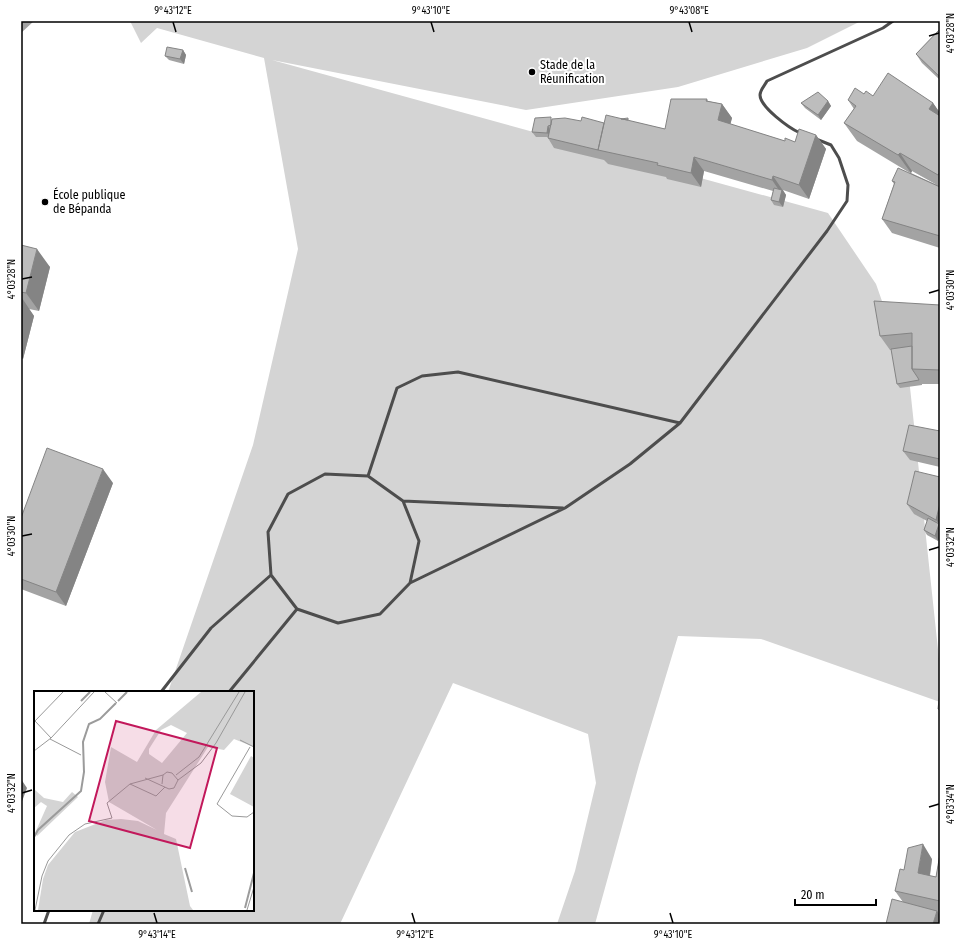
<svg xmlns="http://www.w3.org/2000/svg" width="961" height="945" font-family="'Fira Sans Condensed',sans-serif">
  <rect width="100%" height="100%" fill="#fff"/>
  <path fill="#d4d4d4" d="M130,21H861L807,48L678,87L526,110L272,60L828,213L876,284L909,378L940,668V702L761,639L678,636L639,765L595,924H557L575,871L596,783L588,734L453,683L340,924H89L93,910H253V692H168L253,445L298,249L264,58L157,28L141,43Z"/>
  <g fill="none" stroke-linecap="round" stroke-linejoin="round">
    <path stroke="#4d4d4d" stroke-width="3" d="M800,133C789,128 760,107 760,95C760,90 765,85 767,81L883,28L893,21
      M368,476L397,388L422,376L458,372L680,423
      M403,501L419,541L410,583L380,614L338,623L297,609L271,575L268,532L288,494L325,474L368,476L403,501L563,508
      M410,583L565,508L630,464L680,423L827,231L847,201L848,185L839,158L831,145L816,139
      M161,692L211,628L271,575
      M229,692L297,609
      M44,924L49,910
      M98,924L104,910"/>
  </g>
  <path fill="#a3a3a3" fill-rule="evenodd" d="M21,21H34L21,33Z
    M940,29V80L922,63L916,54Z
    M183,50L186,55L184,64L169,60L165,56Z
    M864,94L873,96L933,103L940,113V248L892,233L882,219L894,184L892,181L910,173L857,141L844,123L854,109L848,100ZM912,171L937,185L911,173Z
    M707,99L708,101L722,104L732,118L730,124L785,141L795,142L816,135L826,149L809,199L783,190L786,195L783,207L774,205L771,200L773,191L704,171L701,187L667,179L666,177L608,164L604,160L554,148L548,138V137H536L532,132L552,120L604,123L630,121L665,129Z
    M828,101L831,106L821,120L805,108L801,103Z
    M21,245L50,267L39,311L29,309L34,316L23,359L21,358Z
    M940,305V384H922V383V385L900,388L897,384L892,350H890L880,336Z
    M940,431V467L910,460L903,451Z
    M940,477V537L938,541L927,535L924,530L927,521L914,514L907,504Z
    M113,483L66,606L21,589V518Z
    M940,854V913H938L940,915L903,902L895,891L904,870L932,859L930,876L936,877Z"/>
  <path fill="#848484" d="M183,50L186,55L184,64L180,59Z
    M828,101L831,106L821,120L818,115Z
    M933,103L940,113V125L929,109Z
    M722,104L732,118L728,134L718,120Z
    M548,126L551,131V138L547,133Z
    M816,135L826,149L809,199L799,185Z
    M900,153L912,171L911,173L898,155Z
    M694,157L704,171L701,187L691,173Z
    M773,176L786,195L783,207L779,202L781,193L772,180Z
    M37,249L50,267L39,311L26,293Z
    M22,298L34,316L23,359L21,356V301Z
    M103,469L113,483L66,606L56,592Z
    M940,503V537L938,541L935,536L939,524L936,520Z
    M21,779L27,788L21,804Z
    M923,844L932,859L928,887L918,873Z
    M937,911L940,915V924H933Z"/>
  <path fill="#bdbdbd" stroke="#848484" d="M940,29V77L916,54Z
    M167,47L183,50L180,59L165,56Z
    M888,73L933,103L929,109L940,116V172L938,175L900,153L898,155L844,123L856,106L848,100L855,88L864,94L866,91L873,96Z
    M818,92L828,101L818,115L801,103Z
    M671,99H707L706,101L722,104L718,120L785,141V138L795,142L799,129L816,135L799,185L773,176L772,180L694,157L691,173L657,165L658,163L598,150L606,115L665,129Z
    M551,117V125L548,126L547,133L532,132L535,118Z
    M582,117L604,123L598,150L548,138L552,119L565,118L581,121Z
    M628,118V120L621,119Z
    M898,168L940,187V236L882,219L895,182L892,181Z
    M774,188L782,190L779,202L771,200Z
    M21,245L37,249L26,293L21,292Z
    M874,301L940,305V370L912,369V333L880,336Z
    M912,346V369L918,378L919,380L897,384L891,349Z
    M909,425L940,431V459L903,451Z
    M47,448L103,469L56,592L21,579V518Z
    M915,471L940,477V503L936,520L907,504Z
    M928,518L939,524L935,536L924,530Z
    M940,691V710L938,709Z
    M923,844L918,873L936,877L940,854V901L895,891L900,869L904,870L908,848Z
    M892,899L937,911L933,924H886Z"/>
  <path fill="none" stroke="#000" stroke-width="1.5" d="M173,22L176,32M431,22L434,32M689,22L692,32M929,36L939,33M22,279L32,277M929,293L939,290M22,536L32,534M929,550L939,547M22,793L32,790M929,807L939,804M154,913L157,923M412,913L415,923M670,913L673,923"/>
  <g fill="#000" stroke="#fff" stroke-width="1.5">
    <circle cx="532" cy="72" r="4"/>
    <circle cx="45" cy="202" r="4"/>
  </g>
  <g text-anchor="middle" stroke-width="4" stroke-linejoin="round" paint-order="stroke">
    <g font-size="12" fill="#000" stroke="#fff" text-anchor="start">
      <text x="540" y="69">Stade de la<tspan x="540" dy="14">Réunification</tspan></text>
      <text x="53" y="199">École publique<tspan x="53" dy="14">de Bépanda</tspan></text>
    </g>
  </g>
  <g transform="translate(34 691)">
    <rect width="220" height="220" fill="#fff"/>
    <path d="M167,1H220V56L200,48L190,59L174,56L132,122L130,143L142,148L156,215L159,219H4L9,188L14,174L41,141L72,129L87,128L104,130L123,139L75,111L71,91L77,56L103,71L122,39ZM137,34L153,42L128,72L115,63V58L127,39ZM217,65L220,67V116L196,103ZM1,99L10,107L29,111L38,101L44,106L3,145L1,142L13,115L7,111L0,117Z" fill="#d4d4d4" fill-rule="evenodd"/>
    <path fill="none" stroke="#9b9b9b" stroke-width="2" d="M47,10L56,1M84,10L93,1M0,146L4,139L47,100L50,81L49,51L55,33L66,28L82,12M151,177L158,201M211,217L220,182"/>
    <path fill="none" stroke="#999" stroke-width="1" d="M71,1L83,12M1,30L17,47M0,31L29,1M16,48L47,64M206,49L220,56M216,56L183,113L198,125L213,126L220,121M0,60L17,47L60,1M142,84L165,66L205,1M111,87L135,98L140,97L144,89L138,82L133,81L129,84L128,93M144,89L167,72L182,52L211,1M96,93L122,105L131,96M1,219L8,185L14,170L35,144L51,133L78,127L73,112L96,93L129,84M213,219L220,196"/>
    <path fill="#c2185b" fill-opacity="0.15" stroke="#c2185b" stroke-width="2" d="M82,30L183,57L156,157L55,130Z"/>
    <rect width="220" height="220" fill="none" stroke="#000" stroke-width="2"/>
  </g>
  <rect width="961" height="945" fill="none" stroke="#ffffff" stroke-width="44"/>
  <path d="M795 899v6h81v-6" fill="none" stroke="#000000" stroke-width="2"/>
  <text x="801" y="899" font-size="12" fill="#000000" stroke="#ffffff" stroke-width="3" paint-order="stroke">20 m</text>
  <rect x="22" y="22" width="917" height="901" fill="none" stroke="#000" stroke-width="1.5"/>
  <g font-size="10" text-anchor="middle" fill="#000">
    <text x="173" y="14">9°43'12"E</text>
    <text x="431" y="14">9°43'10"E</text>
    <text x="689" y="14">9°43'08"E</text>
    <text transform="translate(950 33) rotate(-90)" y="4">4°03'28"N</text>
    <text transform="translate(11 279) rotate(-90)" y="4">4°03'28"N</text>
    <text transform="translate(950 290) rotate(-90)" y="4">4°03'30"N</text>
    <text transform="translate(11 536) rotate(-90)" y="4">4°03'30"N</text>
    <text transform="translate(950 547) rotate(-90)" y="4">4°03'32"N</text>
    <text transform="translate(11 793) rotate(-90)" y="4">4°03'32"N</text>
    <text transform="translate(950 804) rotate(-90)" y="4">4°03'34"N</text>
    <text x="157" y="938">9°43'14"E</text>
    <text x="415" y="938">9°43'12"E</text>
    <text x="673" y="938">9°43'10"E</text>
  </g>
</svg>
